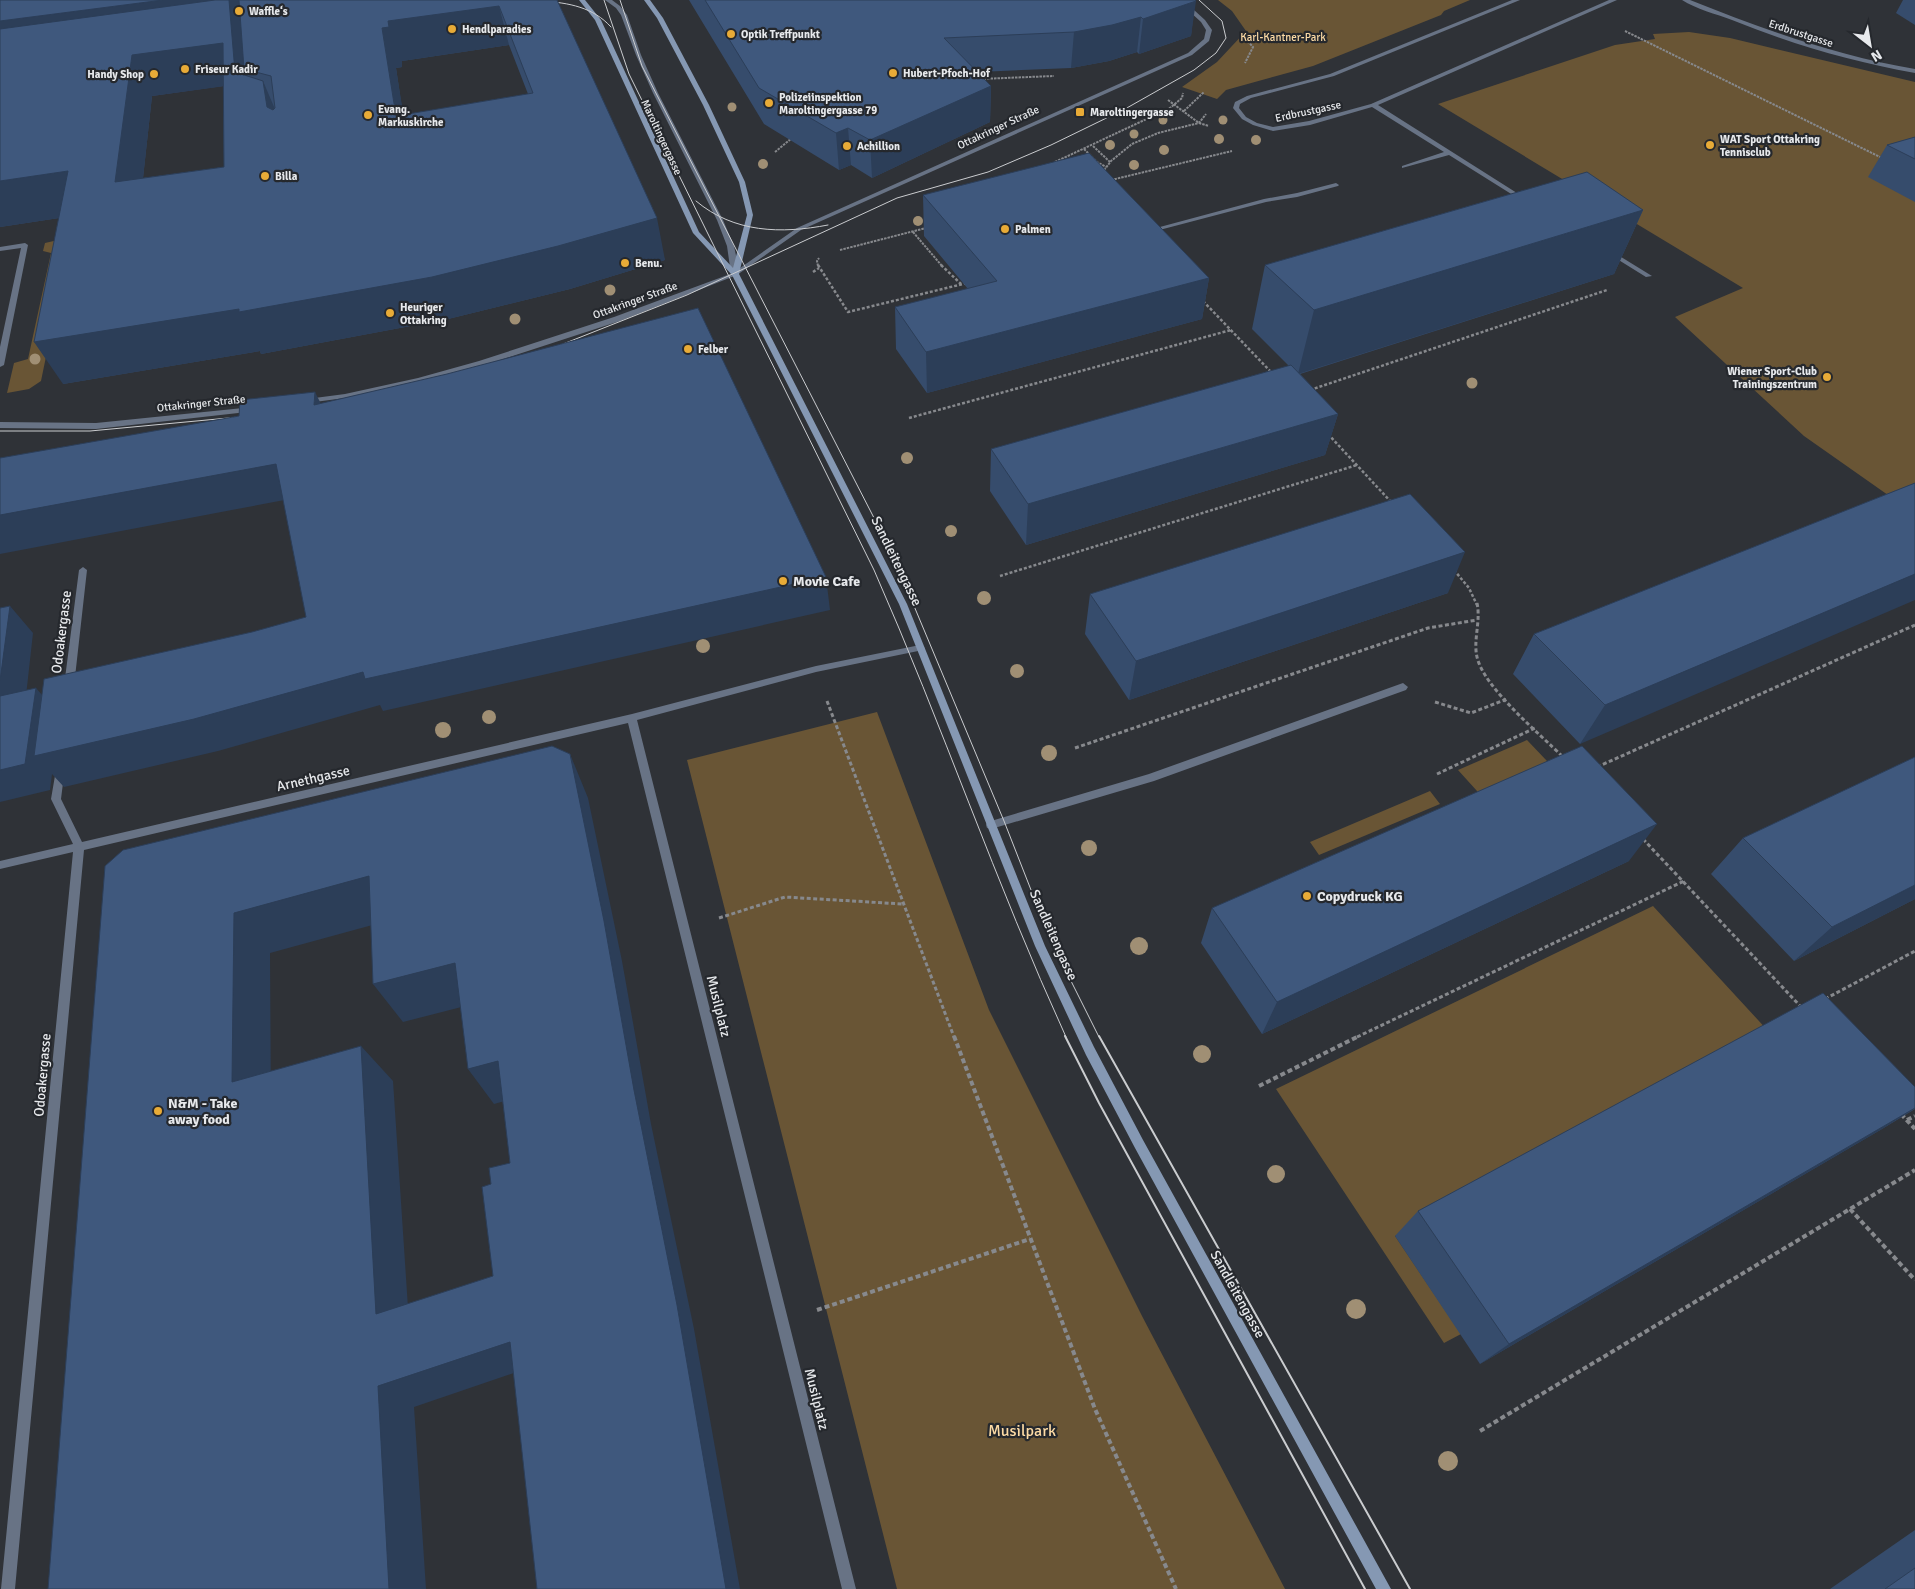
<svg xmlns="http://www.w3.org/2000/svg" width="1915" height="1589" font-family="Signika,sans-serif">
  <rect width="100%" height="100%" fill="#2f3237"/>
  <path fill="#695535" d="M1218,0H1470L1444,11L1441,15L1313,66L1226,90L1217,99L1182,87L1217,62L1246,31L1232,11Z
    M1689,32L1730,38L1915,82V514L1804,436L1675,317L1743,288L1438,104L1615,45L1655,39L1653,34Z
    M58,240L69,245L41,381L29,389L7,393L14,363L28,359L51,253L43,251L45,243Z
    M877,712L989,1010L1142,1316L1285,1589H897L687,760Z
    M1527,740L1566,781L1496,812L1458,770Z
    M1430,791L1440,804L1319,855L1310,842Z
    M1653,906L1770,1033L1395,1236L1461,1334L1444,1343L1276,1089Z"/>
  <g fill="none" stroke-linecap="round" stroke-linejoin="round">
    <path stroke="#87898d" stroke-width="2" stroke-dasharray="2.5 1" stroke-linecap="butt" d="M1625,31L1882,158
      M1243,36L1253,47L1245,63
      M980,79L1054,76
      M1168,100L1199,123L1209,126
      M1184,111L1204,92
      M1093,146L1110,162
      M1084,149L1097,162L1106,167
      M775,152L792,138
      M1055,162L1170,108L1182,98L1183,93
      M1102,173L1111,161L1132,144L1158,133L1199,123L1206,114
      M1111,180L1232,151
      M913,232L942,266
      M840,250L926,228
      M818,266L817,261L819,258"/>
    <path stroke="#87898d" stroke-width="2.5" stroke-dasharray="3 2" stroke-linecap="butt" d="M818,265L848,312L967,283
      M941,265L961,284
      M813,272L819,268
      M1203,301L1271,372
      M1310,390L1607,290
      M909,418L1231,330
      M1328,434L1392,503
      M1454,570L1469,588L1477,605
      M1000,576L1357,465"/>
    <path stroke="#87898d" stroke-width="3" stroke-dasharray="4 2.5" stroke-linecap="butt" d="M1477,603C1481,621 1473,640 1477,657C1484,688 1540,734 1563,757
      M827,701L954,1037
      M1435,702L1471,713L1507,699
      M1075,748L1428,628L1477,620
      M1597,767L1915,625
      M1437,774L1535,728
      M1643,839L1803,1009
      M719,918L785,897L903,904
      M1825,999L1915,951
      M1357,1037L1684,881"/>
    <path stroke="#87898d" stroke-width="4" stroke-dasharray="5 3" stroke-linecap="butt" d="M954,1036L1095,1409L1176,1589
      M1259,1086L1359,1036
      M1901,1114L1915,1129
      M1907,1120L1915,1116
      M1850,1209L1915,1280
      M817,1310L1030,1239
      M1480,1431L1915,1170"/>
    <path fill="#687385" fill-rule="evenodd" d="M605,0H612L620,6L627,15L641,55L658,93L723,220L734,246L737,260V275L731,274L727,246L717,220L653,93L636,55L621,15L616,8Z
      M1512,0H1520L1334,76L1251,98L1240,104L1239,108L1246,117L1257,123L1273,127L1309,121L1371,104L1609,0H1617L1378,105L1528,200V202H1524L1449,155L1402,168V166L1444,152L1372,107L1310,125L1273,131L1253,125L1242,119L1233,108L1235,102L1247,96L1330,74Z
      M1336,183L1339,185L1338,186L1297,197L1266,202L1148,233L1145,231L1264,199L1297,193Z
      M1609,252H1613L1652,276L1646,277L1609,254Z
      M1403,683L1408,687L1406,690L1154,781L991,829L987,828L986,825L987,822L991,821L1149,774Z"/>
    <path fill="#687385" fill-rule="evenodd" d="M1177,0H1183L1205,20L1212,30L1209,41L1192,55L801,230L737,275L620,321L485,365L419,382L345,398L307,403L303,401L307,399L345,394L418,378L479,361L614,317L733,273L797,228L1188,53L1204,39L1206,30L1201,22Z
      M1682,0H1690C1763,29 1837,56 1915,69V73C1852,62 1791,44 1732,20C1716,14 1696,9 1682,0Z
      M25,243L28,245L4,365L0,367V347L21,248L0,251V247Z
      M253,407H256V411L96,429L0,428V422L96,423Z
      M83,567L87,570L74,686L69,690L64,686L79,570Z
      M920,645L925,648L923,650L816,672L637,720L856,1589H842L628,723L84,850L15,1589H1L73,852L0,869V861L73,844L51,799L57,764H63L65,767L61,799L82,842L632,714L816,666Z"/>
    <path fill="#8598b3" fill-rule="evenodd" d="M579,0H585L601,20L699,232L733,268L747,215L739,182L703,105L657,18L644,0H650L663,18L709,105L745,182L753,215L739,274L907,604L1045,946L1094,1047L1143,1140L1391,1589H1376L1135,1148L1086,1055L1035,946L899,604L732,275L693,233L595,20Z"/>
    <path stroke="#cacccf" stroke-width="1" d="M604,0L629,74L874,570C942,724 996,884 1066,1037
      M620,0L642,66L891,551L1004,821L1051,941L1099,1037
      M543,1C569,3 593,7 611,27
      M696,201C734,233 781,234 828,225
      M558,346L687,295L897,198L988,172L1051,145L1125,109L1194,70L1216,53L1226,38L1222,21L1199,0
      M0,431H90L239,417"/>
    <path stroke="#cacccf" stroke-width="2" d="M1065,1036L1099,1103L1365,1589
      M1099,1036L1410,1589"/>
  </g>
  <g fill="#a08f74">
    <circle cx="732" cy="107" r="4.5"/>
    <circle cx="1163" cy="120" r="4.5"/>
    <circle cx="1223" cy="120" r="4.5"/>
    <circle cx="1134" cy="134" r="4.5"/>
    <circle cx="1219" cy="139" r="5"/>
    <circle cx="1256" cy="140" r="5"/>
    <circle cx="1110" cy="145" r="5"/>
    <circle cx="1164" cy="150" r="5"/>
    <circle cx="763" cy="164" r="5"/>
    <circle cx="1134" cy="165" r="5"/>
    <circle cx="918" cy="221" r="5"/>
    <circle cx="610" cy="290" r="5.5"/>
    <circle cx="515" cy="319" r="5.5"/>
    <circle cx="35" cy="359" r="5.5"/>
    <circle cx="1472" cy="383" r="5.5"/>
    <circle cx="907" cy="458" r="6"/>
    <circle cx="951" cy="531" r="6"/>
    <circle cx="984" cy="598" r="7"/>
    <circle cx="703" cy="646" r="7"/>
    <circle cx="1017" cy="671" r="7"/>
    <circle cx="489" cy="717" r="7"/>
    <circle cx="443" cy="730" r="8"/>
    <circle cx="1049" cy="753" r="8"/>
    <circle cx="1089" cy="848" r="8"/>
    <circle cx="1139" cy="946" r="9"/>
    <circle cx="1202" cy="1054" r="9"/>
    <circle cx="1276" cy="1174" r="9"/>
    <circle cx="1356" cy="1309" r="10"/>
    <circle cx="1448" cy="1461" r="10"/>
  </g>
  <path fill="#364c6c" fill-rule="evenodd" d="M0,0H557L665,260L570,289L448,319L261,354L260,351L63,384L59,218L0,227ZM509,45L528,94L403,115L396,68L402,67V61ZM223,86L224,167L143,178L152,96Z
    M689,0H1195L1191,36L1139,54L1137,52L1109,61L1071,68L978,72L991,86L990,122L872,178L851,165L839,170L764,124Z
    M1903,0H1915V25L1896,13Z
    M1915,137V202L1868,177L1887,145Z
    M923,195L1209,278L1202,319L927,393L896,349L895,307L968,289L924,236Z
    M1643,210L1614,274L1300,374L1338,414L1325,455L1026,545L990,491L991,449L1289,366L1252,329L1265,265Z
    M1915,483L1580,744L1513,674L1534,634Z
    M1448,593L1129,700L1085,634L1090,594Z
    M1915,757V899L1794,961L1711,874L1743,838Z
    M1629,861L1262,1034L1201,943L1212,908Z
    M1915,1087V1109L1882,1129L1480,1364L1395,1236L1418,1211Z
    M1915,1530V1589H1830Z"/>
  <path fill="#2c3e58" d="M163,0H474L243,31L244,69L250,81L240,84L152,96L138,224L115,182L132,55L231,33L0,64V21Z
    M1196,1L1191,36L1139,54L1143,19Z
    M499,6L509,45L402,61V67L396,68L410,157L396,116L382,28L388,21Z
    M1141,17L1137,52L1109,61L1071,68L1074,32Z
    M263,81L280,121L267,107Z
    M991,86L990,122L872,178L870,140Z
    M848,128L851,165L839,170L836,133Z
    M68,171L92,213L0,227V181Z
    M1643,210L1614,274L1298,374L1314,310Z
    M657,218L665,260L570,289L448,319L261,354L260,351L63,384L34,342Z
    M1209,278L1202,319L927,393L926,352Z
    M315,392L332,426L314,405Z
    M1338,414L1325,455L1026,545L1028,504Z
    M276,464L295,498L0,554V515Z
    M1465,552L1448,593L1129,700L1136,661Z
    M1915,574V600L1580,744L1605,705Z
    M826,577L830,610L383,711L380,705L218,751L64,787L52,774L50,790L0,802V770L36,688L59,715L363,672Z
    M10,606L33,633L23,723L0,698V681Z
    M570,754L588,798L622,961L651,1124L694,1329L740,1589H726L634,1090Z
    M1657,824L1629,861L1262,1034L1277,1002Z
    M369,876L398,918L270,953L271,1116L232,1082L234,913Z
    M1915,885V899L1794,961L1832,927Z
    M455,963L481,1002L403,1022L373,984Z
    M361,1046L393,1081L410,1338L376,1314Z
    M498,1061L523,1096L494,1104L468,1069Z
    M1915,1108L1882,1129L1480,1364L1509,1344Z
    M510,1342L537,1365L414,1407L426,1589H389L378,1386Z"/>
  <path fill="#3f587d" stroke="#2c3e58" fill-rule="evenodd" d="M0,0H163L0,21Z
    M215,0H229L235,72L263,81L267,107L273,110L275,108L271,76L244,69L239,0H557L657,218L558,246L432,277L239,312V309L34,342L68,171L0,181V29ZM499,6L533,93L396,116L382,28L389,27L388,21ZM223,43L224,167L115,182L132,55Z
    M705,0H1195L1196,1L1143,19L1141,17L1112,25L1074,32L944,38L991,86L870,140L848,128L836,133L759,88Z
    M1915,137V159L1887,145Z
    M1089,153L1209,278L926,352L895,307L997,281L923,195Z
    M1587,172L1643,210L1314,310L1265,265Z
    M698,308L826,577L365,679L363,672L194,719L34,756L44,679L252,632L306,617L276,464L0,515V458L239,416L240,400L315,392L314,405L447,374Z
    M1291,365L1338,414L1028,504L991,449Z
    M1915,483V574L1605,705L1534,634Z
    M1410,494L1465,552L1136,661L1090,594Z
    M10,606L0,681V608Z
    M36,688L25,764L0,770V696Z
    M552,746L570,754L604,921L634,1090L677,1305L726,1589H537L510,1342L378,1386L389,1589H48L105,866L123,850ZM369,876L373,984L455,963L468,1069L498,1061L510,1163L489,1168L491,1184L482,1187L493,1276L376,1314L361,1046L232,1082L234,913Z
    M1582,746L1657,824L1277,1002L1212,908Z
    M1915,757V885L1832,927L1743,838Z
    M1823,993L1915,1087V1108L1509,1344L1418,1211Z
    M1915,1568V1589H1885Z"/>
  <g fill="#e8ab37" stroke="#25282d" stroke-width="2">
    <circle cx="239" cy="11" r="5"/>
    <circle cx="452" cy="29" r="5"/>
    <circle cx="731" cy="34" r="5"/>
    <circle cx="185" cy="69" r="5"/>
    <circle cx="893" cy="73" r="5"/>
    <circle cx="154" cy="74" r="5"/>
    <circle cx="769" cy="103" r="5"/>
    <rect x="1075" y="107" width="10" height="10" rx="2.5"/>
    <circle cx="368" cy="115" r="5"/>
    <circle cx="1710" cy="145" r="5"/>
    <circle cx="847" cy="146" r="5"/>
    <circle cx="265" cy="176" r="5"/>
    <circle cx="1005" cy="229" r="5"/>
    <circle cx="625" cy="263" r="5"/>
    <circle cx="390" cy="313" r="5"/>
    <circle cx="688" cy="349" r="5"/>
    <circle cx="1827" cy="377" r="5"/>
    <circle cx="783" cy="581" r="5"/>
    <circle cx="1307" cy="896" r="5"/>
    <circle cx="158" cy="1111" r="5"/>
  </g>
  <g text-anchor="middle" stroke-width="4.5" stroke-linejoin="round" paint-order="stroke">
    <g font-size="11" font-weight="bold" fill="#e7e9ec" stroke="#25282d" text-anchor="start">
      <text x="249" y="15">Waffle‘s</text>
      <text x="462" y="33">Hendlparadies</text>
      <text x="741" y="38">Optik Treffpunkt</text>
      <text x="195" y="73">Friseur Kadir</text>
      <text x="903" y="77">Hubert-Pfoch-Hof</text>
      <text x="144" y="78" text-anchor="end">Handy Shop</text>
      <text x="779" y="101">Polizeiinspektion<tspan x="779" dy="13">Maroltingergasse 79</tspan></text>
      <text x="378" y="113">Evang.<tspan x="378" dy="13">Markuskirche</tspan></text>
      <text x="1090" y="116">Maroltingergasse</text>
      <text x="1720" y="143">WAT Sport Ottakring<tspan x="1720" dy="13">Tennisclub</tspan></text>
      <text x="857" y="150">Achillion</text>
      <text x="275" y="180">Billa</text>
      <text x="1015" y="233">Palmen</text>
      <text x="635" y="267">Benu.</text>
      <text x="400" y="311">Heuriger<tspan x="400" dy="13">Ottakring</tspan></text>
      <text x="698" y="353">Felber</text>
      <text x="1817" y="375" text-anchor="end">Wiener Sport-Club<tspan x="1817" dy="13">Trainingszentrum</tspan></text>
    </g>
    <g font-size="11" fill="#e7e9ec" stroke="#25282d">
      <text transform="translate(1801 33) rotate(18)" y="4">Erdbrustgasse</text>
      <text transform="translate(1308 111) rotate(-12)" y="4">Erdbrustgasse</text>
      <text transform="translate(998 127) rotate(-25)" y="4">Ottakringer Straße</text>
      <text transform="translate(662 137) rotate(65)" y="4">Maroltingergasse</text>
      <text transform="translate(635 300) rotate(-20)" y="4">Ottakringer Straße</text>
      <text transform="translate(201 403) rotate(-6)" y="4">Ottakringer Straße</text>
    </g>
    <g font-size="11" fill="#fddba5" stroke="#25282d">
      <text x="1283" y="41">Karl-Kantner-Park</text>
    </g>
    <g font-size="14" fill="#e7e9ec" stroke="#25282d">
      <text transform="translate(897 561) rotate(64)" y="5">Sandleitengasse</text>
      <text transform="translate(61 632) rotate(-83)" y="5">Odoakergasse</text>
      <text transform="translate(313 778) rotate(-13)" y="5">Arnethgasse</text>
      <text transform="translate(1054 935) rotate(66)" y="5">Sandleitengasse</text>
      <text transform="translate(719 1006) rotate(76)" y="5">Musilplatz</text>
      <text transform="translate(42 1075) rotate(-85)" y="5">Odoakergasse</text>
      <text transform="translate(1238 1294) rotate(61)" y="5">Sandleitengasse</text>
      <text transform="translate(817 1399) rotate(76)" y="5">Musilplatz</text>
    </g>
    <g font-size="14" font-weight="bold" fill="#e7e9ec" stroke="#25282d" text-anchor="start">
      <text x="793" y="586">Movie Cafe</text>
      <text x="1317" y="901">Copydruck KG</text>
      <text x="168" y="1108">N&amp;M - Take<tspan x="168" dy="16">away food</tspan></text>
    </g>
    <g font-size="16" fill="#fddba5" stroke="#25282d">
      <text x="1022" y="1436">Musilpark</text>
    </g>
  </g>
  <g transform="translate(1870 45) rotate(149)" stroke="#25282d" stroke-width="4" paint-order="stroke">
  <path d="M0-4L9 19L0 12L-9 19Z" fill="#e7e9ec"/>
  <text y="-8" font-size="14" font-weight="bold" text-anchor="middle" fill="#e7e9ec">N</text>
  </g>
</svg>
